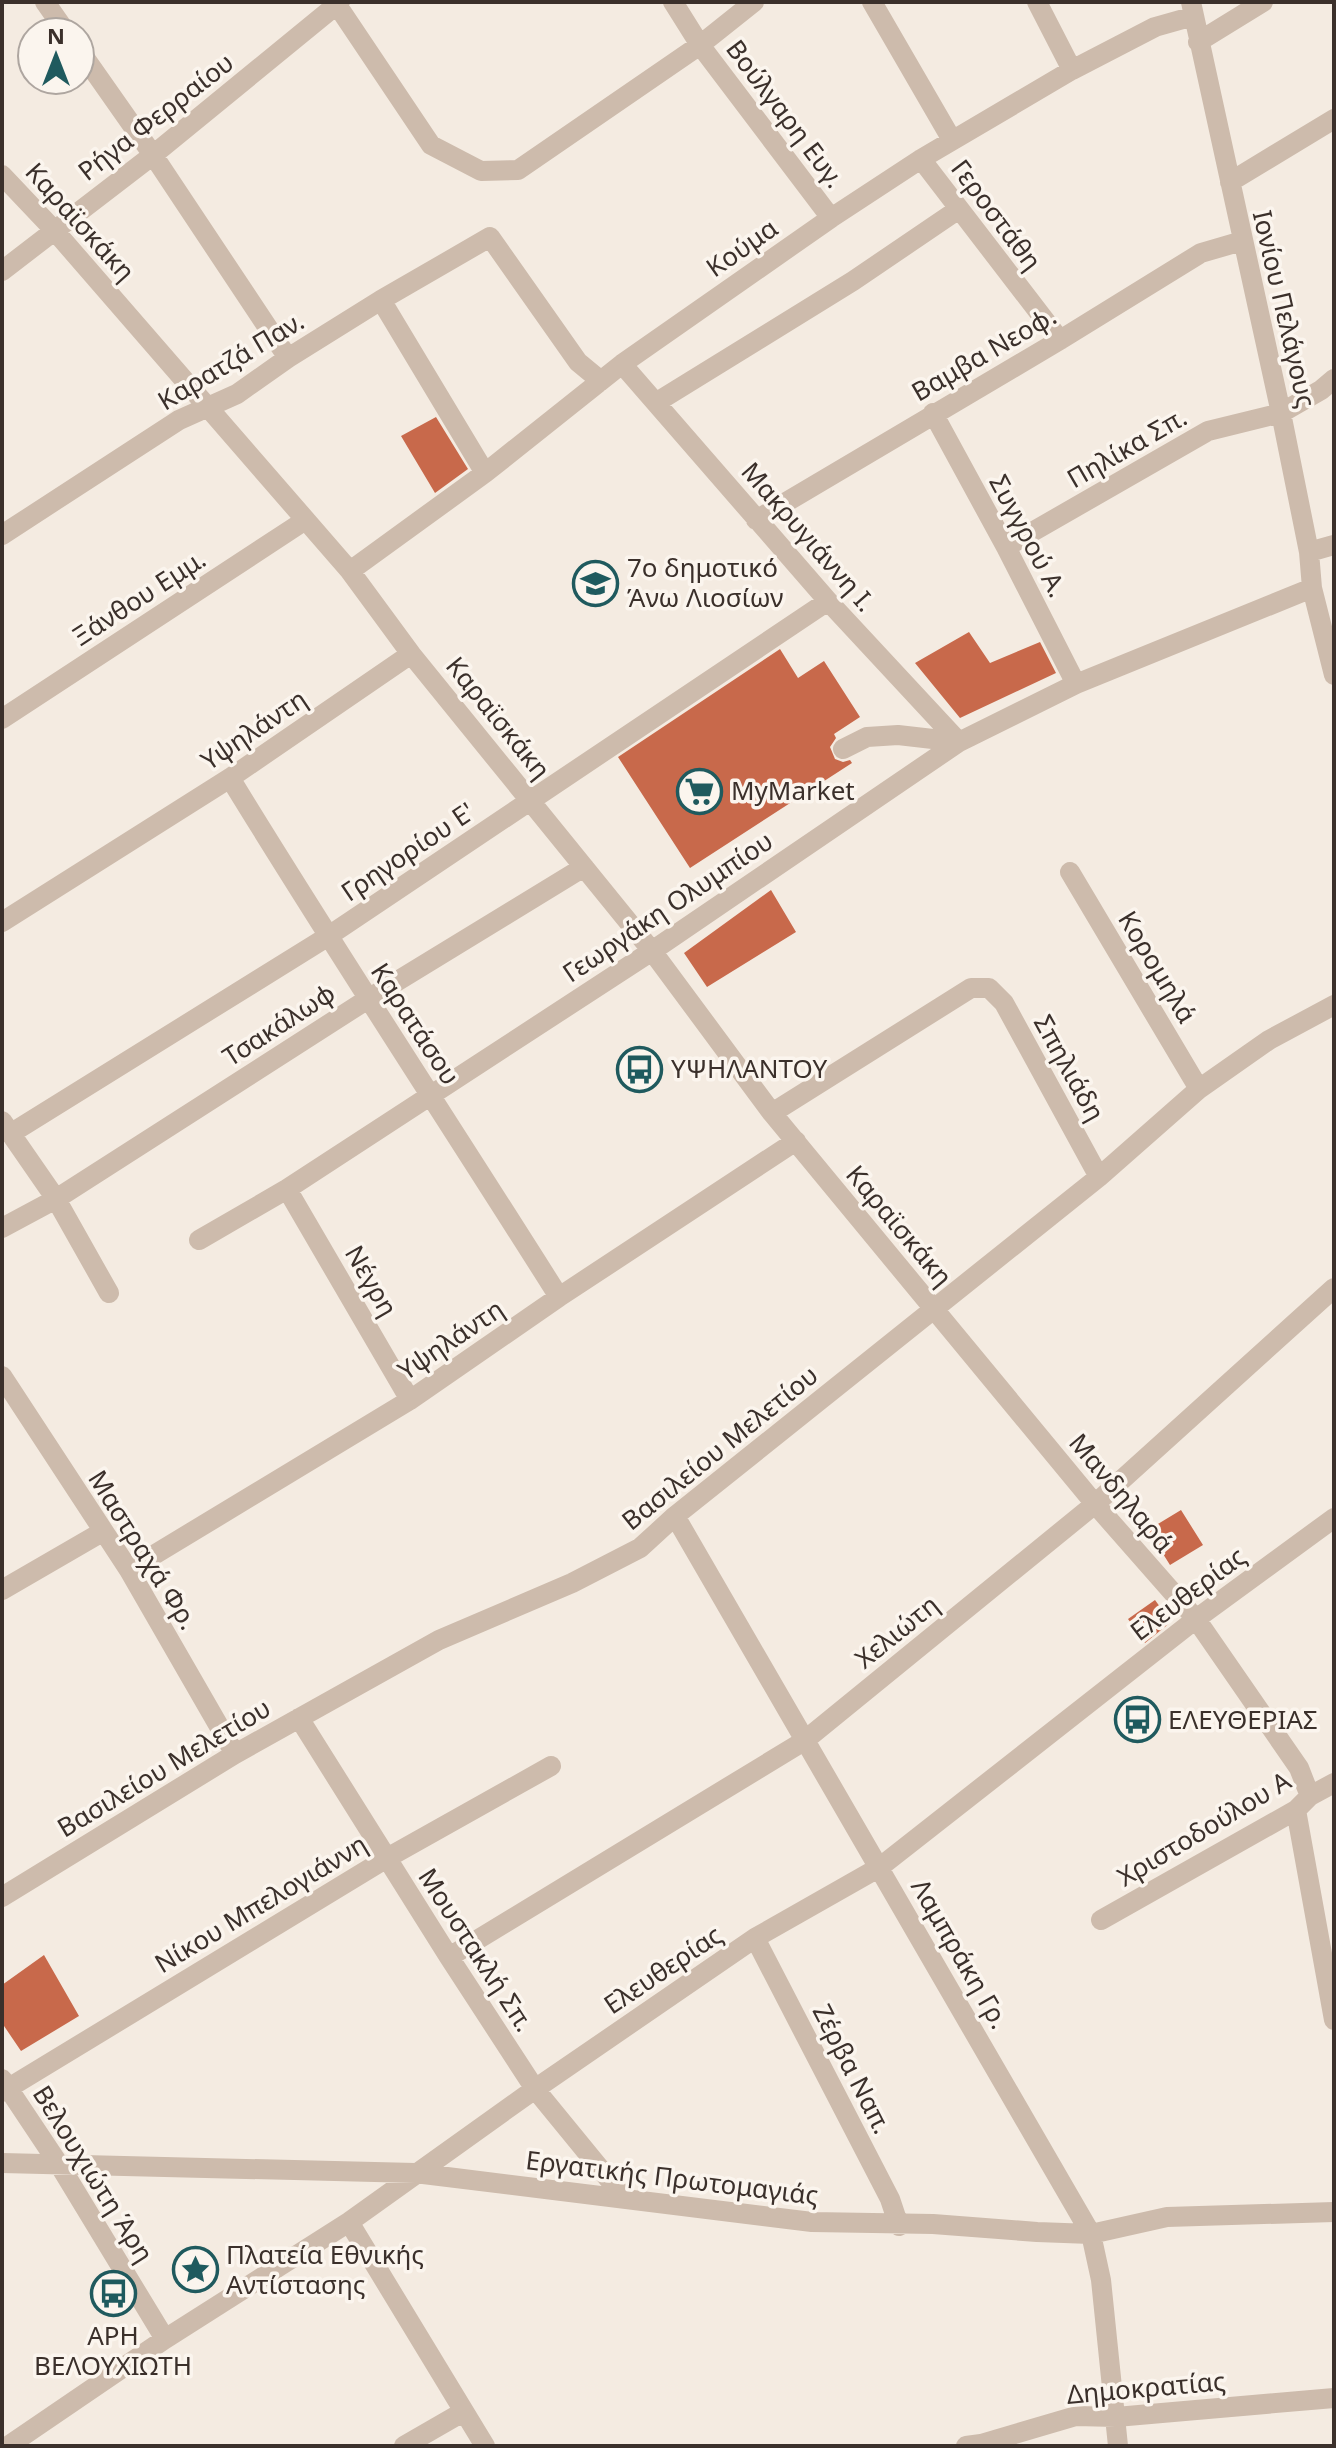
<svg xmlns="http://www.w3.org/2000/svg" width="1336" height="2448" font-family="'Noto Sans',sans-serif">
  <rect width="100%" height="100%" fill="#f4ebe1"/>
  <path fill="#c8694b" d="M436,417L468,469L435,493L401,436Z
    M969,632L990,663L1040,642L1056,673L960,718L915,663Z
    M780,649L798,678L824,661L860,717L834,734L836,738L830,747L835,759L843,762L850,760L852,763L690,868L618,757Z
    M771,890L796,932L707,987L684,953Z
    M1181,1510L1203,1545L1170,1565L1148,1530Z
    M1155,1600L1171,1622L1145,1643L1128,1619Z
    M44,1955L79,2016L21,2051L2,2023V1985Z"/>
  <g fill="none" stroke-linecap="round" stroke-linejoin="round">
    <path stroke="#cdbbac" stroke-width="20" d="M45,2L66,32
      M335,2L431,145L481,171L518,170L700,45L754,2
      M673,2L700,45L831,218
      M872,2L952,140
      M1037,2L1072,70
      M1191,2L1281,413L1309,552L1312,588L1334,675
      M1198,42L1263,2
      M80,51L153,155L288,358
      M921,159L1060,340
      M2,175L54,230L350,571L411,654L652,951L772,1113L1095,1504L1196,1619L1299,1768L1310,1796
      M1230,182L1334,119
      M2,271L153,155L340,2
      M381,300L485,473
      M622,364L828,601L959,742
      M657,402L853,281L959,209
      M933,413L1006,547L1076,684
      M756,520L1060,340L1201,253L1242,241
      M2,535L179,420L237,394L288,358L381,300L490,237L578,362L601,381
      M1006,547L1208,431L1281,413L1321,390L1334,379
      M1309,552L1334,545
      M350,571L485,473L622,364L831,218L921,159L1072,70L1155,27L1194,16
      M2,719L304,521
      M843,749L867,737L898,735L959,742
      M230,778C337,953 450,1124 559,1297
      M1070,872L1199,1089
      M2,922L230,778L411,654
      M772,1113L971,988H989L1004,1003L1099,1177
      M2,1121L56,1199L109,1293
      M10,1134L327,937L828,601
      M287,1189L410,1400
      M2,1228L56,1199L368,999L584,867
      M199,1240L287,1189L652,951L959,742L1076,684L1312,588
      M2,1376L129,1570L235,1754
      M675,1516L1091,2234L1101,2280L1118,2446
      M129,1570L410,1400L559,1297L796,1141
      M2,1590L102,1532
      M299,1718L449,1957L535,2089L625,2199
      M1296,1810L1334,2020
      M2,1897L235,1754L439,1640L572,1583L640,1548L675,1516L1099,1177L1199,1089L1269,1040L1334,1005
      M1101,1920L1296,1810L1310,1796L1334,1783
      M755,1938L890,2199L899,2226
      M449,1957L804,1741L1095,1504L1334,1288
      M2,2079L60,2166L165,2339
      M2,2092L387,1858L551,1766
      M2,2163L415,2173L812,2222L933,2224L1037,2232L1091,2234L1167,2217L1334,2212
      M349,2222L485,2446
      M8,2446L165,2339L349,2222L535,2089L755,1938L880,1867L1196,1619L1334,1518
      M404,2446L463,2412
      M966,2446L981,2444L1076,2416L1116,2417L1334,2398"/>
  </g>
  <defs>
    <symbol id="school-ring" viewBox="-11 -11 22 22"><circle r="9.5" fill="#fbf5ee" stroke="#1f5a5e" stroke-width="1.5"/><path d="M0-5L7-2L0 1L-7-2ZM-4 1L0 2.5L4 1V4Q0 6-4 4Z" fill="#1f5a5e"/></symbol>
    <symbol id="supermarket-ring" viewBox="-11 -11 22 22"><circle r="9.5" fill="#fbf5ee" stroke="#1f5a5e" stroke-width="1.5"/><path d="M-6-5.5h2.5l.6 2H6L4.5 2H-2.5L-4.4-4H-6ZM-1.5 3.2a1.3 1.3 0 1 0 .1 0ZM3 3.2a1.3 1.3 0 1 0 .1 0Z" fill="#1f5a5e"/></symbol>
    <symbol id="bus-ring" viewBox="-11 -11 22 22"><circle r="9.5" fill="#fbf5ee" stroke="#1f5a5e" stroke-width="1.5"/><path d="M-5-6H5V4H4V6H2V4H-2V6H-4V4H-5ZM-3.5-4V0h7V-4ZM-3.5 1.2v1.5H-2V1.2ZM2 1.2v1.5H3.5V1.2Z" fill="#1f5a5e"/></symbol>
    <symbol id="sight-ring" viewBox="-11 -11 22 22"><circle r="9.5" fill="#fbf5ee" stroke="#1f5a5e" stroke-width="1.5"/><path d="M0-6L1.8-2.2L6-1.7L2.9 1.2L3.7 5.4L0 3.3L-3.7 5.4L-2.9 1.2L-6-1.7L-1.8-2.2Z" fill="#1f5a5e"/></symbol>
  </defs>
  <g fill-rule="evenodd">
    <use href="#school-ring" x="570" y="558" width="51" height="51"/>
    <use href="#supermarket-ring" x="674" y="766" width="51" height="51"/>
    <use href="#bus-ring" x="614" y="1044" width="51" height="51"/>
    <use href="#bus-ring" x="1112" y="1694" width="51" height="51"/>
    <use href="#sight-ring" x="170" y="2244" width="51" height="51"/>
    <use href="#bus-ring" x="88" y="2268" width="51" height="51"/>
  </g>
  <g text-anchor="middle" stroke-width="7" stroke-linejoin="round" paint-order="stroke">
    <g font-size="26" fill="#3b302b" stroke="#fbf5ee">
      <text transform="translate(785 114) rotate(53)" y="9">Βούλγαρη Ευγ.</text>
      <text transform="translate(156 117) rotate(-38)" y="9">Ρήγα Φερραίου</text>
      <text transform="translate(996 215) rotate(53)" y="9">Γεροστάθη</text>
      <text transform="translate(80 222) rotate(48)" y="9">Καραϊσκάκη</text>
      <text transform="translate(742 248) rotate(-35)" y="9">Κούμα</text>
      <text transform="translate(1284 309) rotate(77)" y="9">Ιονίου Πελάγους</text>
      <text transform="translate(984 354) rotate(-30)" y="9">Βαμβα Νεοφ.</text>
      <text transform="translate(231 361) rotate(-31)" y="9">Καρατζά Παν.</text>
      <text transform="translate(1127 448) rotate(-30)" y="9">Πηλίκα Σπ.</text>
      <text transform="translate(1028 536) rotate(62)" y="9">Συγγρού Α.</text>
      <text transform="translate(808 537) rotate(49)" y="9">Μακρυγιάννη Ι.</text>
      <text transform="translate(139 598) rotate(-33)" y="9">Ξάνθου Εμμ.</text>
      <text transform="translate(498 718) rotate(51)" y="9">Καραϊσκάκη</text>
      <text transform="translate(254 730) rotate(-34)" y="9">Υψηλάντη</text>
      <text transform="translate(408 852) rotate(-34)" y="9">Γρηγορίου Ε'</text>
      <text transform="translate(668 907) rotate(-34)" y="9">Γεωργάκη Ολυμπίου</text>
      <text transform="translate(1157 967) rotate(59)" y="9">Κορομηλά</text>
      <text transform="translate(415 1024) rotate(57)" y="9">Καρατάσου</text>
      <text transform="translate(279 1025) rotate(-33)" y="9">Τσακάλωφ</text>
      <text transform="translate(1069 1068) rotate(61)" y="9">Σπηλιάδη</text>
      <text transform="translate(899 1226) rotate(50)" y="9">Καραϊσκάκη</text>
      <text transform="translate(371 1281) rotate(60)" y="9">Νέγρη</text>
      <text transform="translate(451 1340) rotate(-34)" y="9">Υψηλάντη</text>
      <text transform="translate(720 1448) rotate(-39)" y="9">Βασιλείου Μελετίου</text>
      <text transform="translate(1121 1493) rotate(50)" y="9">Μανδηλαρά</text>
      <text transform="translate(143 1550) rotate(58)" y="9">Μαστραχά Φρ.</text>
      <text transform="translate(1188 1594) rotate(-37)" y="9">Ελευθερίας</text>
      <text transform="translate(897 1632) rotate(-39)" y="9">Χελιώτη</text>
      <text transform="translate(164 1768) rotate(-31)" y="9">Βασιλείου Μελετίου</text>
      <text transform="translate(1204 1829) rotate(-31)" y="9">Χριστοδούλου Α</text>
      <text transform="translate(261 1904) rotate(-31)" y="9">Νίκου Μπελογιάννη</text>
      <text transform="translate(476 1950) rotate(57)" y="9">Μουστακλή Σπ.</text>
      <text transform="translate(960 1954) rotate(60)" y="9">Λαμπράκη Γρ.</text>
      <text transform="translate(663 1970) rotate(-34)" y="9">Ελευθερίας</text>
      <text transform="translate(852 2069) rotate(63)" y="9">Ζέρβα Ναπ.</text>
      <text transform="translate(93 2174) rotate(58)" y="9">Βελουχιώτη Άρη</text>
      <text transform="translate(672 2178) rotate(7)" y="9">Εργατικής Πρωτομαγιάς</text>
      <text transform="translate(1146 2388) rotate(-5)" y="9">Δημοκρατίας</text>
    </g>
    <g font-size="26" fill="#3b302b" stroke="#fbf5ee" text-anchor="start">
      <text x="627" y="577">7ο δημοτικό<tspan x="627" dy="30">Άνω Λιοσίων</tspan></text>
      <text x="731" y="800">MyMarket</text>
      <text x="671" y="1078">ΥΨΗΛΑΝΤΟΥ</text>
      <text x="1168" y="1729">ΕΛΕΥΘΕΡΙΑΣ</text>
      <text x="226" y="2264">Πλατεία Εθνικής<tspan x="226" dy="30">Αντίστασης</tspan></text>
      <text x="113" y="2345" text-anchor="middle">ΑΡΗ<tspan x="113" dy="30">ΒΕΛΟΥΧΙΩΤΗ</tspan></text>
    </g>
  </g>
  <rect width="1336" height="2448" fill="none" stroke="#3b302b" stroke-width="8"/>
  <g transform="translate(56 56)"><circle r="38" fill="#fbf5ee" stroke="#aea6a0" stroke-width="2"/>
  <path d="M0-6L14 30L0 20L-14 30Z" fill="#1f5a5e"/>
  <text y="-12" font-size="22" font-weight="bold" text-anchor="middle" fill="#3b302b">N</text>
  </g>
</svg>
